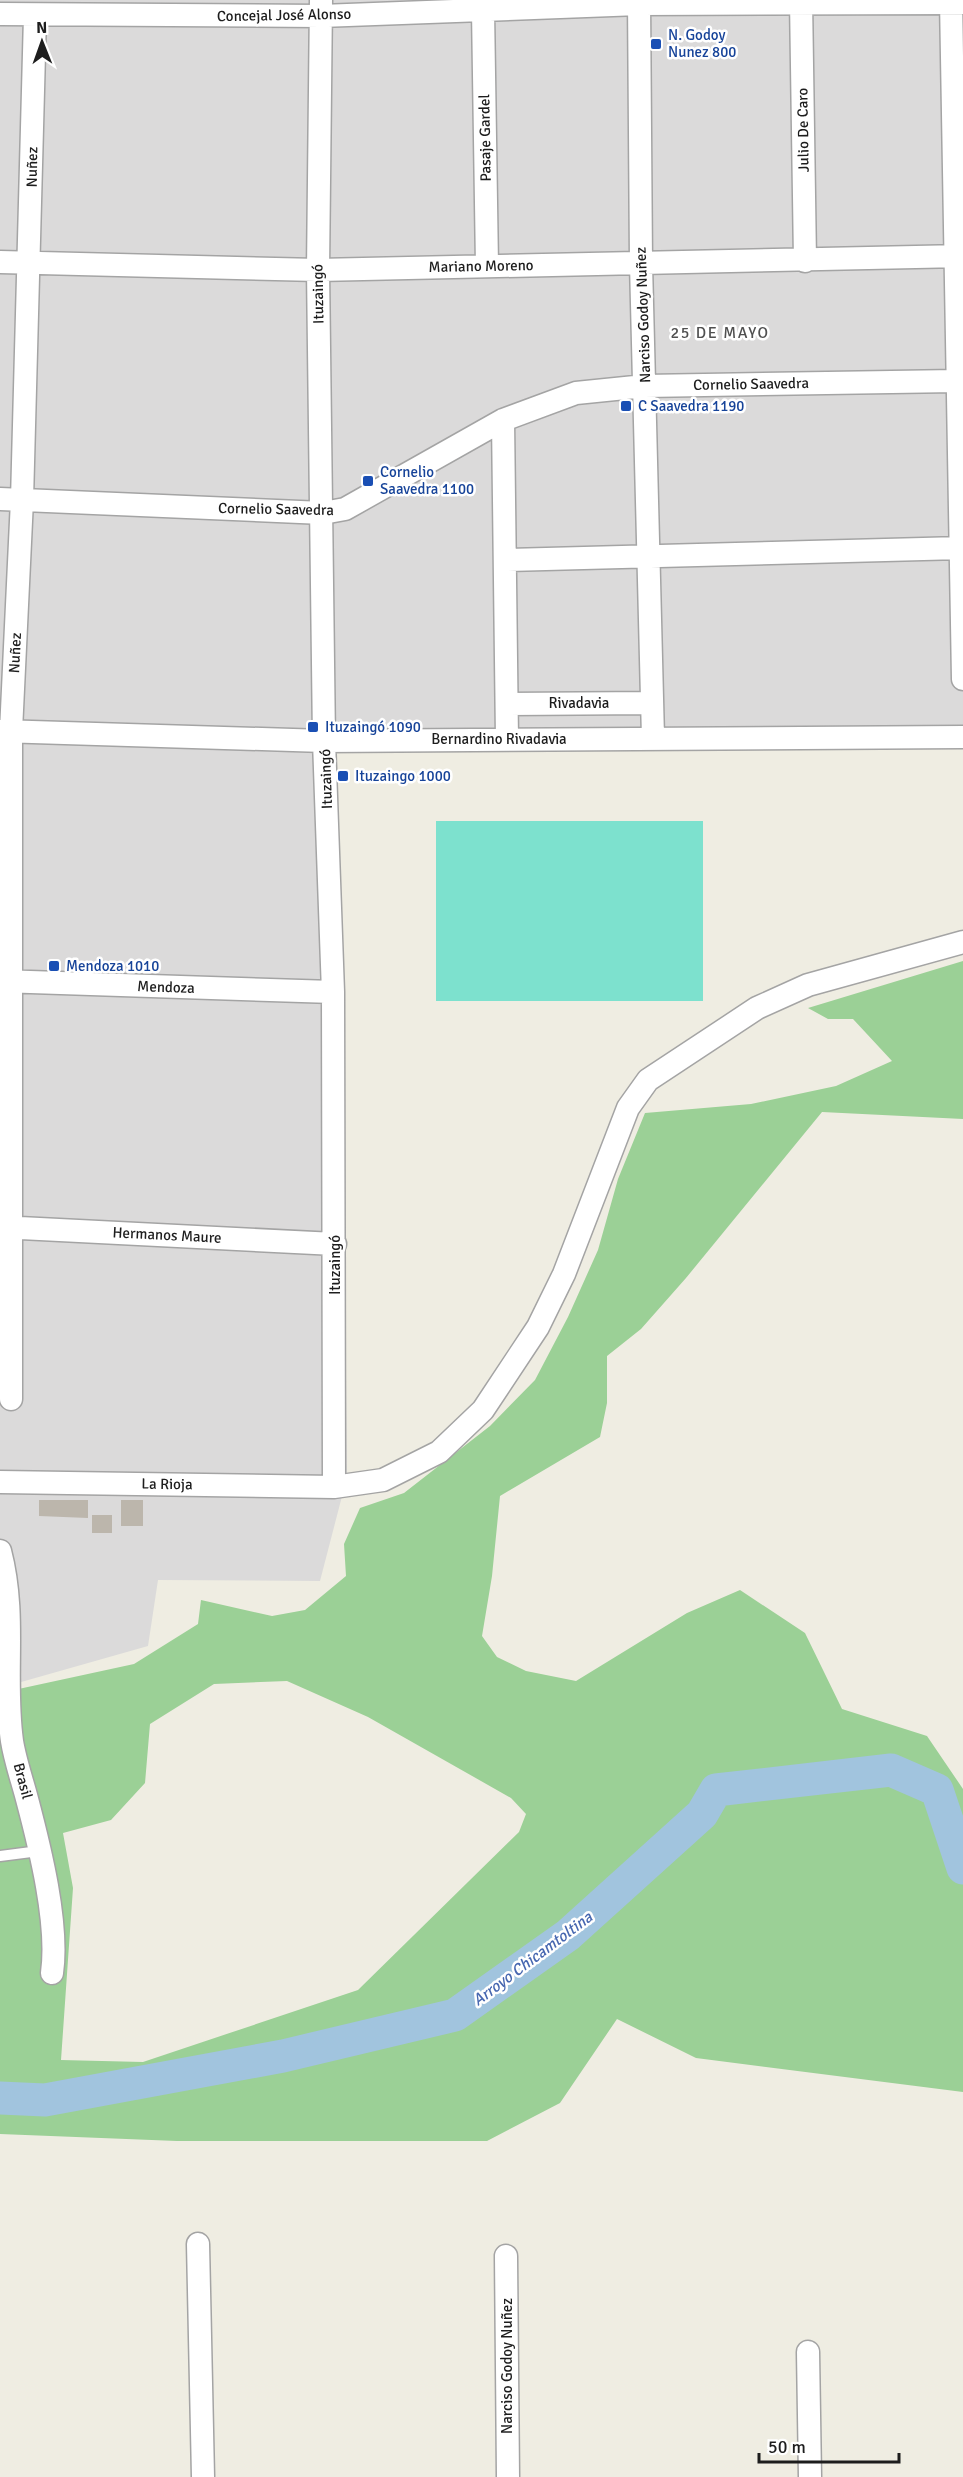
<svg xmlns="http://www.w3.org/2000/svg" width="963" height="2477" font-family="Signika,sans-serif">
  <rect width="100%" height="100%" fill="#efede2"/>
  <path fill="#dbdada" d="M0,0H963V727L333,732L342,972L347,1477L320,1581L158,1580L148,1646L0,1688Z"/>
  <path fill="#9bd096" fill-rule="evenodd" d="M963,961V1119L822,1112L686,1278L641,1329L607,1356V1403L600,1437L500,1496L492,1576L482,1636L497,1657L526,1671L576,1681L687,1613L740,1590L805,1633L842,1709L927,1736L963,1789V2092L696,2058L617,2019L560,2103L487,2141H177L0,2134V1693L134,1664L198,1624L201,1600L272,1616L305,1610L346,1576L344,1544L360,1508L404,1493L490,1426L535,1380L568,1317L598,1250L618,1179L645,1113L751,1104L836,1086L892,1061L853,1019H828L808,1008ZM287,1681L368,1717L511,1798L526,1814L519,1832L358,1990L143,2062L61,2060L73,1888L63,1833L111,1820L145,1783L150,1724L214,1684Z"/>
  <path fill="#7de1ce" d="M436,821H703V1001H436Z"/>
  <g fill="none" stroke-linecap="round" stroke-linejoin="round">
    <path stroke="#a1c4de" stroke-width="33" d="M0,2098L45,2100L283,2056L455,2015L568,1935L702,1814L716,1790L891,1770L937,1790L963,1868"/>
  </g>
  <path fill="#bcb6ac" d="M39,1500H88V1518L39,1516Z
    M121,1500H143V1526H121Z
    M92,1515H112V1533H92Z"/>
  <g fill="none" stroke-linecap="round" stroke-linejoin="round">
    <defs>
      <path id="service" d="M0,1856L39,1851"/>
      <path id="minor" d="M321,0L318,270L324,741L333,992L334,1487
        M639,0L641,264L653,738
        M801,0L805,261
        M951,0L963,679
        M483,10L487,266
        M0,14L321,16L639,4L963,3
        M0,262L318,270L963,256
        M503,420L507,739
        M0,499L323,513L345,509L503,420L576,393L645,386L956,381
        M505,560L961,548
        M507,704L652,703
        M0,731L324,741L963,737
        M0,981L333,992
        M0,1227L335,1244
        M11,1399V731L22,500L35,16
        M0,1482L334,1487L383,1480L439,1452L483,1410L538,1327L564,1274L628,1108L648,1080L757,1008L808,985L963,942
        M0,1551C17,1616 3,1677 12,1741C15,1760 22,1780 27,1799C40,1848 59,1924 52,1973
        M198,2244L203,2477
        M506,2256L508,2477
        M808,2352L810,2477"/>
    </defs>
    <use href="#service" stroke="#a4a4a4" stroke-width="13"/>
    <use href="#minor" stroke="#a4a4a4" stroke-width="25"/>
    <use href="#service" stroke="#fff" stroke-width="10"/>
    <use href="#minor" stroke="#fff" stroke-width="22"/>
  </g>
  <g fill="#1a4fb4" stroke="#fff" stroke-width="2">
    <rect x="650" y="38" width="12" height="12" rx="3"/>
    <rect x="620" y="400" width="12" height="12" rx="3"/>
    <rect x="362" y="475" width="12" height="12" rx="3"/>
    <rect x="307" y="721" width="12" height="12" rx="3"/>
    <rect x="337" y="770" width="12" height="12" rx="3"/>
    <rect x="48" y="960" width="12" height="12" rx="3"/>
  </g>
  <g text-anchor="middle" stroke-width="5" stroke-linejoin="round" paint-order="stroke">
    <g font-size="15" fill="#1d1d1d" stroke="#fff">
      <text transform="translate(284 15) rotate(-1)" y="5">Concejal José Alonso</text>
      <text transform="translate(803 130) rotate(-91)" y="5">Julio De Caro</text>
      <text transform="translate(485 138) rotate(-91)" y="5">Pasaje Gardel</text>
      <text transform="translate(32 167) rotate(-89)" y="5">Nuñez</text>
      <text transform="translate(481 266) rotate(-1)" y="5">Mariano Moreno</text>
      <text transform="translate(318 294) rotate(-91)" y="5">Ituzaingó</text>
      <text transform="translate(643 315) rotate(-92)" y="5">Narciso Godoy Nuñez</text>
      <text transform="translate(751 384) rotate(-1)" y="5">Cornelio Saavedra</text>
      <text transform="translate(276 509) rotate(1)" y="5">Cornelio Saavedra</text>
      <text transform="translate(15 653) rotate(-87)" y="5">Nuñez</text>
      <text x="579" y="708">Rivadavia</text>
      <text x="499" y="744">Bernardino Rivadavia</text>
      <text transform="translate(326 779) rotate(-92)" y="5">Ituzaingó</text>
      <text transform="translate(166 987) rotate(2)" y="5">Mendoza</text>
      <text transform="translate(167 1235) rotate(3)" y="5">Hermanos Maure</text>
      <text transform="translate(335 1265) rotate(-90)" y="5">Ituzaingó</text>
      <text transform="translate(167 1484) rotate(1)" y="5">La Rioja</text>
      <text transform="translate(23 1781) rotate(75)" y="5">Brasil</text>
      <text transform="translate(507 2366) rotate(-90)" y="5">Narciso Godoy Nuñez</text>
    </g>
    <g font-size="15" fill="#164399" stroke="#fff" text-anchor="start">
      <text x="668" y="40">N. Godoy<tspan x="668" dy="17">Nunez 800</tspan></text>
      <text x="638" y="411">C Saavedra 1190</text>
      <text x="380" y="477">Cornelio<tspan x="380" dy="17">Saavedra 1100</tspan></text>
      <text x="325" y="732">Ituzaingó 1090</text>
      <text x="355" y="781">Ituzaingo 1000</text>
      <text x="66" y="971">Mendoza 1010</text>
    </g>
    <g font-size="16" letter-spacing="1.5" fill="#505050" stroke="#fff">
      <text x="720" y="338">25 DE MAYO</text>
    </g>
    <g font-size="16" font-style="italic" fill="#4767b0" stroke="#fff">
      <text transform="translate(532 1958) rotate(-37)" y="6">Arroyo Chicamtoltina</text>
    </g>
  </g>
  <g transform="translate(42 42) rotate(359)" stroke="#ffffff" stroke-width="4.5" paint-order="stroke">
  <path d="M0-4.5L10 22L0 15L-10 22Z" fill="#1d1d1d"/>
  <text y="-9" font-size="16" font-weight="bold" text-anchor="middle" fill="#1d1d1d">N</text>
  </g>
  <path d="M759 2453v9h140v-9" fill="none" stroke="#1d1d1d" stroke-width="3"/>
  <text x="768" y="2453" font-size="18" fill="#1d1d1d" stroke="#ffffff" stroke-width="4.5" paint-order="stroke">50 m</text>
</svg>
